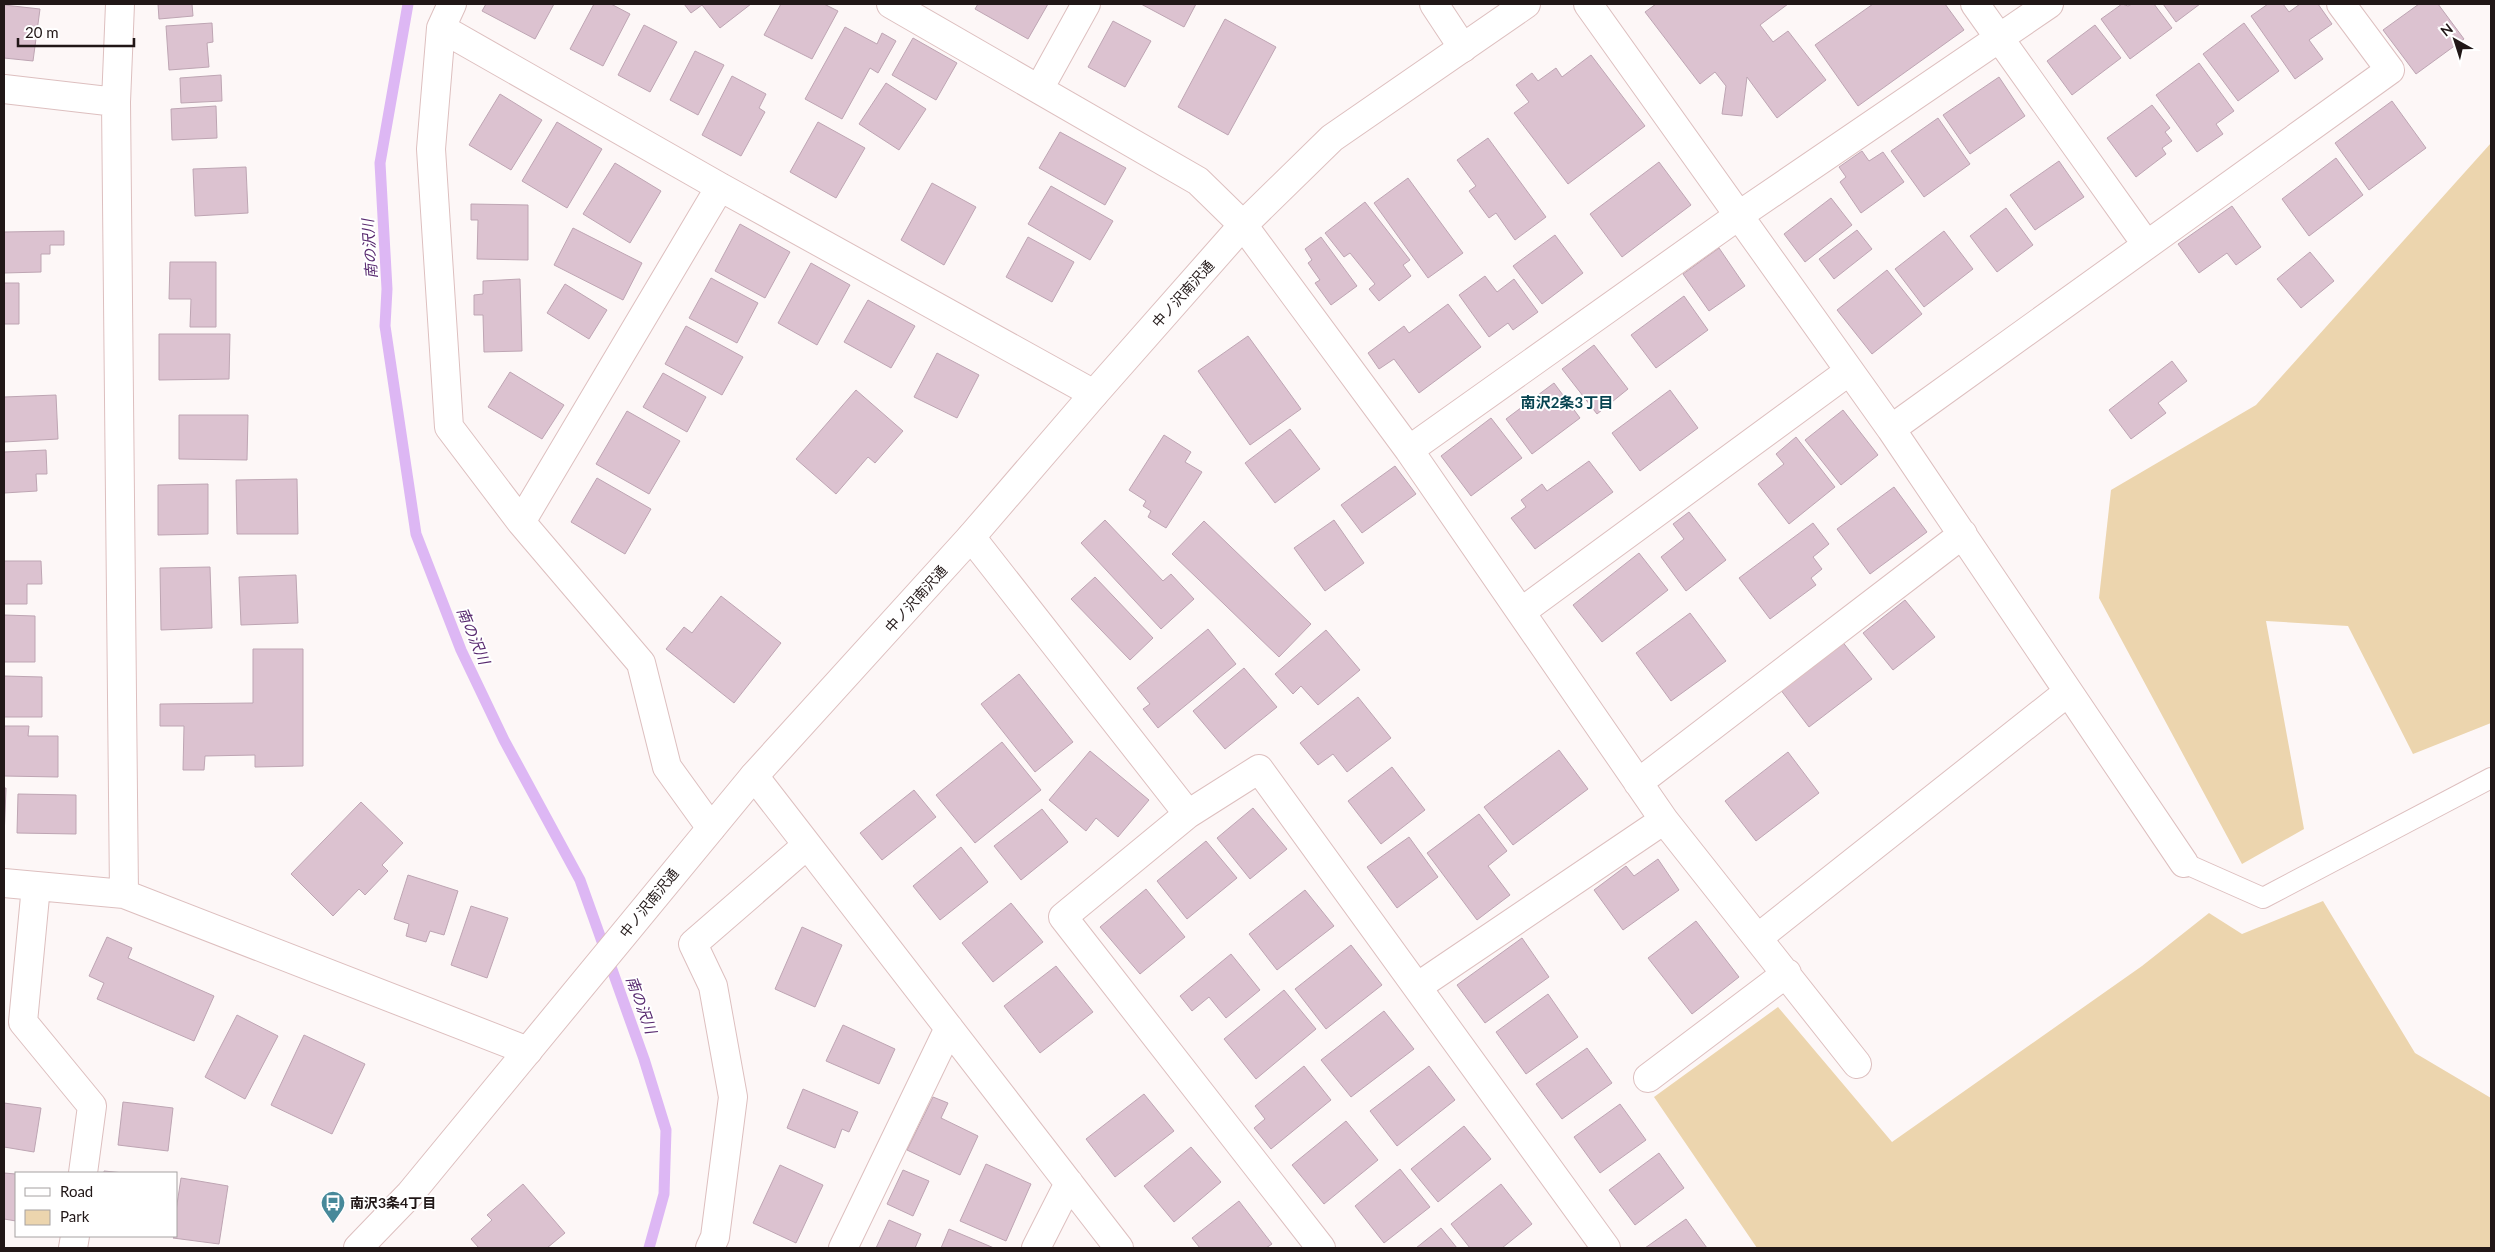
<svg xmlns="http://www.w3.org/2000/svg" width="2495" height="1252" font-family="Lato,'Noto Sans JP',sans-serif">
  <rect width="100%" height="100%" fill="#fdf7f7"/>
  <path fill="#ecd5ae" d="M2491,143V723L2413,754L2348,626L2266,621L2304,829L2242,864L2099,598L2111,490L2256,405Z
    M2323,901L2415,1053L2491,1098V1248H1757L1654,1097L1778,1007L1892,1142L2142,966L2209,913L2242,934Z"/>
  <g fill="none" stroke-linecap="round" stroke-linejoin="round">
    <path stroke="#ddb7f4" stroke-width="11" d="M408,4L380,163L387,289L385,326L416,534L461,650L504,740L580,880L644,1059L666,1130L664,1194L649,1248"/>
  </g>
  <path fill="#dcc2d0" stroke="#bea5b3" d="M158,4H192L193,16L159,19Z
    M486,4H554L535,39L482,11Z
    M594,4H611L630,14L603,66L570,49Z
    M684,4H751L720,28L702,5L691,13Z
    M781,4H824L838,11L812,59L764,35Z
    M978,4H1048L1028,39L975,9Z
    M1141,4H1196L1184,27Z
    M1656,4H1788L1760,25L1773,42L1788,31L1826,80L1777,118L1747,77L1742,116L1722,114L1726,86L1715,72L1700,84L1645,12Z
    M1873,4H1945L1964,30L1858,106L1815,45Z
    M2122,4L2128,6L2132,4H2154L2172,28L2130,59L2101,19Z
    M2163,4H2200L2176,22Z
    M2268,4H2283L2289,12L2300,4H2318L2332,24L2309,40L2323,59L2295,79L2251,16Z
    M2419,4H2438L2464,39L2416,74L2383,30Z
    M4,5L40,9L33,61L4,58Z
    M1225,19L1276,47L1228,135L1178,107Z
    M1113,21L1151,41L1125,87L1088,67Z
    M212,23L213,42L207,43L209,67L169,70L166,26Z
    M2244,23L2279,71L2238,101L2203,54Z
    M644,25L677,42L650,92L618,75Z
    M2095,25L2121,58L2072,95L2047,61Z
    M845,27L877,44L882,33L896,41L878,73L870,68L842,119L805,99Z
    M913,38L957,63L936,100L892,75Z
    M695,51L724,65L698,115L670,100Z
    M1591,55L1645,126L1568,184L1514,113L1529,102L1516,85L1532,73L1538,81L1556,68L1562,77Z
    M2199,63L2234,111L2216,124L2223,134L2197,152L2156,95Z
    M221,75L222,101L181,103L180,78Z
    M732,76L766,94L759,108L765,112L741,156L702,135Z
    M1999,77L2025,116L1970,154L1943,115Z
    M886,83L926,109L899,150L859,124Z
    M500,94L542,120L511,170L469,145Z
    M2392,101L2426,148L2369,190L2335,143Z
    M2152,105L2170,128L2165,132L2172,141L2162,148L2166,154L2136,177L2107,138Z
    M216,106L217,138L172,140L171,109Z
    M1938,118L1970,164L1924,197L1891,151Z
    M557,122L602,149L567,208L522,181Z
    M818,122L865,148L836,198L790,172Z
    M1060,132L1126,168L1105,205L1039,168Z
    M1488,138L1546,217L1515,240L1496,213L1489,218L1469,191L1476,186L1457,160Z
    M1862,151L1869,161L1883,152L1904,182L1861,213L1840,182L1846,177L1839,167Z
    M2336,158L2363,195L2309,236L2282,199Z
    M2059,161L2084,197L2035,230L2010,195Z
    M1659,162L1691,205L1622,257L1590,214Z
    M615,163L661,191L630,243L583,214Z
    M246,167L248,213L195,216L193,169Z
    M1408,178L1463,253L1428,278L1374,203Z
    M932,183L976,207L944,265L901,240Z
    M1051,186L1113,221L1090,260L1028,224Z
    M1831,198L1852,225L1805,262L1784,234Z
    M1365,202L1410,260L1403,265L1411,276L1379,301L1369,289L1375,284L1350,253L1344,257L1325,233Z
    M471,204L528,205V260L477,259L478,220H471Z
    M2232,206L2261,247L2236,265L2227,253L2199,273L2178,244Z
    M2006,208L2033,245L1997,272L1970,236Z
    M740,224L790,252L765,298L715,271Z
    M573,228L642,263L623,300L554,265Z
    M1857,230L1872,249L1834,279L1819,259Z
    M64,231V245H50V254H41V272L4,273V232Z
    M1944,231L1973,269L1924,307L1895,269Z
    M1555,235L1583,273L1542,304L1513,266Z
    M1028,237L1074,262L1052,302L1006,277Z
    M1321,237L1357,286L1331,305L1315,283L1320,280L1308,263L1312,260L1305,249Z
    M1719,248L1745,286L1709,311L1683,274Z
    M2310,252L2334,281L2301,308L2277,279Z
    M170,262H216V327H190L191,299H169Z
    M811,263L850,285L817,345L778,323Z
    M1887,270L1922,314L1872,354L1837,310Z
    M1485,276L1497,292L1514,279L1538,312L1513,330L1508,323L1489,337L1459,295Z
    M711,278L758,303L737,343L689,318Z
    M520,279L522,351L484,352L483,315H474V295L483,294V281Z
    M4,283H19V324H4Z
    M565,284L607,310L589,339L547,313Z
    M1684,296L1708,330L1656,368L1631,335Z
    M868,300L915,326L891,368L844,342Z
    M1448,304L1481,347L1419,393L1394,359L1379,369L1368,353L1404,326L1409,333Z
    M686,326L743,357L722,395L665,364Z
    M159,334H230L229,379L159,380Z
    M1248,336L1301,409L1250,445L1198,371Z
    M1594,345L1628,389L1597,414L1562,369Z
    M937,353L979,375L957,418L914,397Z
    M2172,361L2187,381L2158,403L2166,413L2131,439L2109,410Z
    M510,372L564,405L542,439L488,407Z
    M663,373L706,397L687,432L643,407Z
    M1554,383L1580,418L1532,454L1506,419Z
    M856,390L903,431L875,463L868,457L836,494L796,459Z
    M1670,390L1698,428L1640,471L1612,433Z
    M56,395L58,439L4,442V397Z
    M1843,410L1878,455L1841,485L1805,440Z
    M627,411L680,441L649,494L596,464Z
    M179,415H248L247,460L179,459Z
    M1491,418L1522,458L1471,496L1441,456Z
    M1290,429L1320,469L1275,503L1245,463Z
    M1164,435L1191,452L1185,462L1202,472L1166,528L1148,517L1151,511L1143,506L1146,501L1129,490Z
    M1796,437L1835,487L1789,524L1758,484L1784,464L1776,454Z
    M46,450L47,474H36L37,491L4,493V452Z
    M1589,461L1613,492L1535,549L1511,518L1526,507L1521,500L1542,484L1547,491Z
    M1395,466L1416,494L1362,533L1341,505Z
    M597,478L651,509L625,554L571,522Z
    M297,479L298,534H237L236,480Z
    M208,484V534L158,535V485Z
    M1894,487L1927,532L1870,574L1837,529Z
    M1689,512L1726,560L1686,591L1661,557L1684,539L1673,524Z
    M1105,520L1163,581L1171,574L1194,599L1161,629L1081,543Z
    M1334,520L1364,563L1325,591L1294,548Z
    M1204,521L1311,624L1279,657L1172,554Z
    M1813,523L1829,544L1813,557L1822,569L1811,578L1816,585L1770,619L1739,578Z
    M1639,553L1668,590L1602,642L1573,605Z
    M4,561H41L42,584H27V604H4Z
    M210,567L212,628L161,630L160,568Z
    M296,575L298,623L241,625L239,577Z
    M1095,577L1153,638L1130,660L1071,599Z
    M721,596L781,643L734,703L666,649L684,627L692,633Z
    M1905,600L1935,637L1893,670L1863,633Z
    M1690,613L1726,661L1671,701L1636,653Z
    M4,615L35,616V662H4Z
    M1208,629L1236,664L1158,728L1143,709L1150,704L1137,688Z
    M1326,630L1360,670L1318,705L1301,686L1293,694L1275,674Z
    M1841,640L1872,679L1809,727L1780,689Z
    M253,649H303V766L255,767V755L205,756L204,770H183L184,726H160V704L253,703Z
    M1244,668L1277,707L1225,749L1193,711Z
    M1019,674L1073,742L1035,772L981,704Z
    M4,676L42,677V717H4Z
    M1358,697L1391,738L1347,772L1333,754L1318,765L1300,743Z
    M4,726H29L28,736H58V777L4,776Z
    M1002,742L1041,790L975,843L936,795Z
    M1559,750L1588,789L1513,845L1484,807Z
    M1090,751L1149,800L1118,837L1096,818L1086,831L1049,800Z
    M1788,752L1819,793L1756,841L1725,801Z
    M1392,767L1425,810L1381,844L1348,801Z
    M4,788H6L4,838Z
    M914,790L936,817L882,860L860,833Z
    M18,794L76,795V834L17,833Z
    M361,802L403,843L382,865L388,871L365,895L359,889L333,916L291,874Z
    M1253,808L1287,849L1250,879L1217,838Z
    M1042,809L1068,842L1021,880L994,846Z
    M1479,814L1507,851L1488,866L1510,895L1477,920L1427,853Z
    M1409,837L1438,877L1397,908L1367,867Z
    M1206,841L1237,878L1187,919L1157,881Z
    M961,847L988,882L940,920L913,886Z
    M1658,859L1679,890L1623,930L1594,890L1626,866L1634,876Z
    M408,875L458,891L444,935L430,931L426,942L406,936L409,924L394,919Z
    M1146,889L1185,937L1140,974L1100,927Z
    M1305,890L1334,926L1277,970L1249,934Z
    M1011,903L1043,942L993,982L962,943Z
    M471,906L508,918L487,978L451,965Z
    M1696,921L1739,977L1692,1014L1648,958Z
    M802,927L842,945L815,1007L775,989Z
    M107,937L132,948L128,958L214,996L194,1041L97,999L104,983L89,976Z
    M1522,938L1549,977L1485,1023L1457,985Z
    M1351,945L1382,985L1326,1029L1295,989Z
    M1231,954L1260,990L1226,1018L1209,997L1192,1011L1180,996Z
    M1056,966L1093,1012L1040,1053L1004,1006Z
    M1284,990L1316,1029L1256,1079L1224,1039Z
    M1548,994L1578,1037L1526,1074L1496,1032Z
    M1384,1011L1414,1049L1351,1097L1321,1060Z
    M237,1015L278,1036L245,1099L205,1077Z
    M843,1025L895,1049L879,1084L826,1061Z
    M304,1035L365,1064L332,1134L271,1105Z
    M1587,1048L1612,1083L1562,1119L1536,1084Z
    M1304,1066L1331,1100L1271,1149L1254,1128L1265,1119L1255,1106Z
    M1429,1066L1455,1100L1397,1146L1370,1111Z
    M803,1089L858,1112L849,1132L842,1129L835,1148L787,1128Z
    M1144,1094L1174,1131L1115,1177L1086,1139Z
    M933,1097L948,1103L941,1118L978,1136L960,1175L907,1150Z
    M123,1102L173,1108L168,1151L118,1145Z
    M4,1103L41,1108L34,1152L4,1147Z
    M1620,1104L1646,1140L1600,1173L1574,1137Z
    M1346,1121L1378,1160L1324,1204L1292,1165Z
    M1464,1126L1491,1159L1438,1202L1411,1169Z
    M1191,1147L1221,1182L1174,1222L1144,1186Z
    M1659,1153L1684,1188L1635,1225L1609,1190Z
    M986,1164L1031,1184L1006,1241L960,1221Z
    M780,1165L823,1185L796,1243L753,1223Z
    M1400,1169L1430,1207L1384,1243L1355,1206Z
    M903,1170L929,1181L913,1216L887,1204Z
    M104,1171L124,1173H104Z
    M4,1173L16,1174V1221L4,1219Z
    M181,1178L228,1186L219,1244L173,1238L176,1236V1211Z
    M523,1184L565,1233L547,1248H479L471,1239L492,1220L487,1215Z
    M1501,1184L1532,1224L1502,1248H1470L1451,1224Z
    M1239,1201L1272,1244L1266,1248H1200L1192,1238Z
    M1686,1219L1707,1248H1645Z
    M889,1220L921,1234L915,1248H876Z
    M1441,1228L1457,1248H1416Z
    M949,1229L994,1248H941Z"/>
  <g fill="none" stroke-linecap="round" stroke-linejoin="round">
    <defs>
      <path id="service" d="M2184,863L2263,898L2491,778"/>
      <path id="minor" d="M120,4L116,102L124,894L528,1051
        M452,4L441,28L431,149L449,427L521,522L641,663L667,767L711,828
        M891,4L1198,181L1243,225L1409,450L1664,820L1857,1064
        M1434,4L1463,48
        M1588,4L1891,429L2184,863
        M1975,4L2146,244
        M441,28L720,187L1094,394
        M4,89L116,102
        M1039,89L1086,4
        M1891,429L2390,70L2341,4
        M1409,450L1738,216L2049,4
        M521,522L720,187
        M971,537L1188,814
        M1521,612L1848,372
        M754,776L1119,1248
        M1638,783L1963,534
        M4,883L124,894
        M36,886L23,1022L92,1106L83,1173
        M1759,937L2068,692
        M1417,987L1664,820
        M1648,1078L1787,973
        M73,1248L75,1236
        M710,1248L715,1237L733,1097L713,986L693,944L807,845
        M843,1248L949,1028
        M1036,1248L1069,1183
        M1321,1248L1063,917L1188,814L1259,769L1606,1248"/>
      <path id="tertiary" d="M358,1248L410,1194L754,776L971,537L1094,394L1243,225L1332,138L1526,4"/>
    </defs>
    <use href="#service" stroke="#ddbfbf" stroke-width="22"/>
    <use href="#minor" stroke="#ddbfbf" stroke-width="30"/>
    <use href="#tertiary" stroke="#ddbfbf" stroke-width="30"/>
    <use href="#service" stroke="#fff" stroke-width="20"/>
    <use href="#minor" stroke="#fff" stroke-width="28"/>
    <use href="#tertiary" stroke="#fff" stroke-width="28"/>
  </g>
  <defs>
    <symbol id="bus-pin" viewBox="-11 -11 22 30"><path d="M0 17L-7.5 6A9.5 9.5 0 1 1 7.5 6Z" fill="#47899a" stroke="#fff"/><path d="M-5-6H5V4H4V6H2V4H-2V6H-4V4H-5ZM-3.5-4V0h7V-4ZM-3.5 1.2v1.5H-2V1.2ZM2 1.2v1.5H3.5V1.2Z" fill="#fff"/></symbol>
  </defs>
  <g fill-rule="evenodd">
    <use href="#bus-pin" x="319" y="1189" width="28" height="38"/>
  </g>
  <g text-anchor="middle" stroke-width="4" stroke-linejoin="round" paint-order="stroke">
    <g font-size="14" fill="#211717" stroke="#fff">
      <text transform="translate(1183 294) rotate(-48)" y="5">中ノ沢南沢通</text>
      <text transform="translate(916 599) rotate(-48)" y="5">中ノ沢南沢通</text>
      <text transform="translate(649 903) rotate(-51)" y="5">中ノ沢南沢通</text>
    </g>
    <g font-size="14" font-weight="bold" fill="#211717" stroke="#fff" text-anchor="start">
      <text x="350" y="1208">南沢3条4丁目</text>
    </g>
    <g font-size="15" font-style="italic" fill="#58296f" stroke="#fff">
      <text transform="translate(370 249) rotate(-94)" y="5">南の沢川</text>
      <text transform="translate(473 636) rotate(67)" y="5">南の沢川</text>
      <text transform="translate(641 1005) rotate(70)" y="5">南の沢川</text>
    </g>
    <g font-size="15" font-weight="bold" fill="#074350" stroke="#fff">
      <text x="1567" y="408">南沢2条3丁目</text>
    </g>
  </g>
  <rect width="2495" height="1252" fill="none" stroke="#211717" stroke-width="10"/>
  <rect x="15" y="1172" width="162" height="65" fill="#ffffff" stroke="#a6a2a2"/>
  <rect x="25" y="1188" width="25" height="8" fill="#ffffff" stroke="#a6a2a2"/>
  <text x="60" y="1197" font-size="15" fill="#211717">Road</text>
  <rect x="25" y="1210" width="25" height="15" fill="#ecd5ae" stroke="#a6a2a2"/>
  <text x="60" y="1222" font-size="15" fill="#211717">Park</text>
  <g transform="translate(2455 40) rotate(321)" stroke="#ffffff" stroke-width="4" paint-order="stroke">
  <path d="M0-4L9 19L0 12L-9 19Z" fill="#211717"/>
  <text y="-8" font-size="14" font-weight="bold" text-anchor="middle" fill="#211717">N</text>
  </g>
  <path d="M18 38v8h116v-8" fill="none" stroke="#211717" stroke-width="2.5"/>
  <text x="25" y="38" font-size="15" fill="#211717" stroke="#ffffff" stroke-width="4" paint-order="stroke">20 m</text>
</svg>
